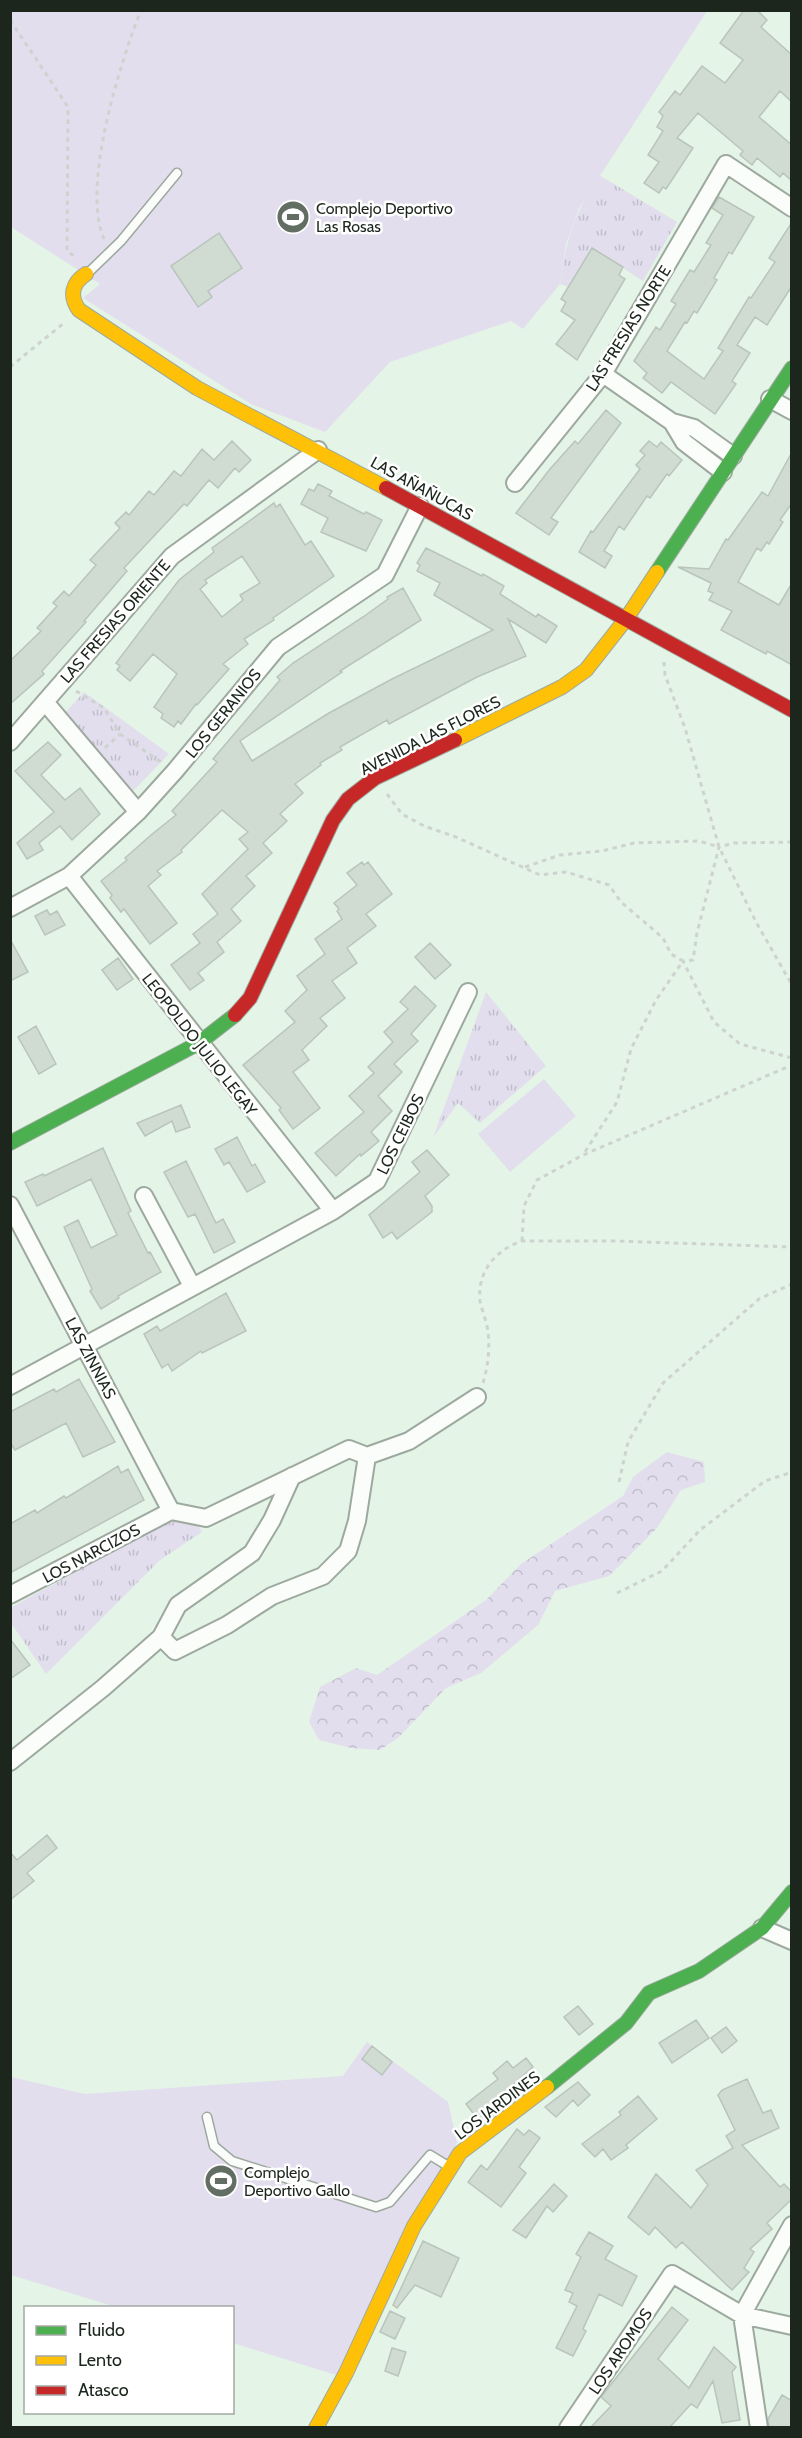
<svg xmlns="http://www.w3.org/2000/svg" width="802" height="2438" font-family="Cabin,sans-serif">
  <defs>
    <pattern id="grass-tufts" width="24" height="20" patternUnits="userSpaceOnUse" patternTransform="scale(1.5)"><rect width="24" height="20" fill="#e2deee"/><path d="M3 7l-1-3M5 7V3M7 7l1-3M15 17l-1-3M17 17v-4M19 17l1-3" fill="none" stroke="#c1becc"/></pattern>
    <pattern id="forest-crowns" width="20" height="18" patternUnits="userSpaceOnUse" patternTransform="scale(1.5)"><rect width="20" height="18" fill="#e2deee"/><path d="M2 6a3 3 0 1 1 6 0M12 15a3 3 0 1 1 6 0" fill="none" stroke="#c1becc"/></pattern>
  </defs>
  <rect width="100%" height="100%" fill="#e4f4e6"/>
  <path fill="url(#grass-tufts)" d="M599,175L677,222L643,281L592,248L568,287L560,284C567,236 574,215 599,175Z
    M84,692L169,754L132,792L64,714Z
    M486,992L546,1066L480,1123L458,1103L433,1138Z
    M189,1510L202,1532L160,1560L46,1674L11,1623L10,1608Z"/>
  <path fill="url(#forest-crowns)" d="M667,1452L704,1462L705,1482L681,1490L657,1528L609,1576L555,1591L538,1625L481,1673L446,1688L398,1738L380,1750L351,1748L319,1740L309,1722L320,1687L356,1668L377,1675L486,1600L521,1564L623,1496L633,1477Z"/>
  <path fill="#e2deee" d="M10,11H707L579,208L566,244L560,284L523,329L511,321L390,362L325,432L251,404L83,298L100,284L11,227Z
    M544,1079L576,1116L510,1172L478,1134Z
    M367,2042L448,2102L457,2143L336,2375L233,2343L232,2308L116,2307L11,2275V2077L85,2094L343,2076Z"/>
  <path fill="#d0dbd1" stroke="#b9c5ba" stroke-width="1.5" fill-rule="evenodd" d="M744,10H757L767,20L761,27L792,55V102L780,91L759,117L792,145V181L783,173L780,177L757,158L752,165L740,155L743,151L698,113L677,138L693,148L666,189L663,187L659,193L644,183L659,162L648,155L663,131L657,127L663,116L659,112L675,91L680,95L702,66L725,83L743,60L720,43Z
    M719,197L754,217L732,254L729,252L714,278L717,280L697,313L694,311L687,323L685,322L667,351L704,379L723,351L718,348L749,297L751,298L775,262L769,258L792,222V286L767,325L755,317L737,345L750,353L732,381L736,384L715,414L671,382L662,393L643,378L647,373L634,361L656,327L660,330L676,304L671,301L690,270L694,272L711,245L706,243L723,215L712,208Z
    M219,233L242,268L208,291L212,297L198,307L171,266Z
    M592,248L623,267L619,275L625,279L577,360L556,344L575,320L561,311L566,302L561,299Z
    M606,410L621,423L551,518L558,522L549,535L516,513L550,469L575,441L578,444Z
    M232,441L251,460L239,472L235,468L218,488L209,480L187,506L184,504L124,568L127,571L84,621L86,622L42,671L44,674L10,704V661L41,631L37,628L57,606L53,603L64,591L69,596L96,565L90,560L120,528L115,523L126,512L129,515L149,491L154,495L174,471L181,476L202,449L214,460Z
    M649,441L657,447L661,442L682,460L669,476L667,474L650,498L647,496L624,530L619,526L604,551L612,556L605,568L579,552L591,531L593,532L640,469L636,465L645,455L640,451Z
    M792,452V503L780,520L783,522L769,544L767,542L761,551L757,548L738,582L779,605L792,583V665L767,651L766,654L721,630L732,611L709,600L713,593L708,591L711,583L678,567L709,569L726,539L728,540L762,492L768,496Z
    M318,484L332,491L329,496L364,514L366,512L382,520L366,551L321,532L328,518L301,504L309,489L314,491Z
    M274,503L276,507L280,504L305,545L311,541L334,576L273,618L274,620L244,639L248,644L223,664L229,669L197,705L196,704L181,724L178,721L174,727L161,718L163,714L154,707L177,674L153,654L130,681L117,670L120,666L116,663L179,580L214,552L212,548ZM242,556L260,583L240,595L243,600L222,617L200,589L207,583L205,580Z
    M426,548L482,576L483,574L504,586L500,594L536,617L538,614L557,626L546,643L508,619L526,656L477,677L389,724L387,720L340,747L342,750L320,763L321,765L295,784L303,793L280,814L287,821L263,843L272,853L246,876L255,886L231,909L241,921L217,942L224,952L198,973L204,980L190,990L171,965L200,943L193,934L218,914L202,894L248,849L239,839L248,832L222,810L181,850L182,852L157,871L161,875L148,886L177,923L150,944L124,909L121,912L110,898L112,895L101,881L127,860L125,858L151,835L176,815L172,811L217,762L213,759L280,680L277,677L293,663L363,617L388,599L387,597L403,588L421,620L340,671L342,672L240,741L252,761L329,713L392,679L493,630L434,595L440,583L417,571L420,565L417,563Z
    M48,742L61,755L41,775L65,800L80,788L100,814L72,840L60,826L39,843L43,850L27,859L17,843L54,812L15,771Z
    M362,862L364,865L368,862L392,894L366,914L376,926L347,948L357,963L332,981L345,998L320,1018L327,1026L302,1050L309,1060L293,1072L320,1108L293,1129L279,1110L281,1108L243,1065L295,1022L285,1011L307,990L297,976L325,954L315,939L342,919L337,911L339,909L334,903L357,885L347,873Z
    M47,910L50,915L57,911L65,925L45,935L35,916Z
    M10,939L28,972L10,981Z
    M430,943L451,965L435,979L415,957Z
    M118,958L133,979L117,990L102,970Z
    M415,986L436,1006L411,1034L418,1041L394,1064L402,1072L378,1096L392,1111L371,1132L379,1141L361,1156L360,1154L336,1176L315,1153L364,1112L349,1096L374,1073L368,1067L393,1042L384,1032L408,1009L400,1002Z
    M36,1026L56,1064L39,1074L18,1037Z
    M181,1105L190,1127L176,1132L172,1121L145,1136L137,1123Z
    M237,1137L252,1166L255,1164L265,1182L247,1192L229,1162L224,1165L215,1149Z
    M103,1148L131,1211L128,1213L148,1253L150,1252L161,1272L118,1296L119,1298L101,1309L90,1291L92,1289L64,1227L78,1220L91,1248L117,1235L91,1179L37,1206L25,1182L43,1174L44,1176Z
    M427,1150L449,1175L425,1196L432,1206V1212L397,1239L392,1232L383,1238L369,1215L420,1172L412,1162Z
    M186,1161L216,1223L223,1219L235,1242L214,1253L195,1214L188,1217L164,1172Z
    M226,1293L246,1331L202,1353L201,1351L172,1371L168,1364L162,1368L144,1334L157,1326L160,1331Z
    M79,1379L115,1442L83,1457L66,1423L15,1450L10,1442V1412L54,1389L56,1392Z
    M118,1466L121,1473L128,1469L144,1500L10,1573V1524L35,1510L37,1513L64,1496L66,1498Z
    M10,1639L30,1665L10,1679Z
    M47,1835L57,1848L27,1873L34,1881L10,1900V1852L17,1860Z
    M578,2006L593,2024L579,2035L564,2017Z
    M696,2020L709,2038L672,2063L659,2043Z
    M726,2027L737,2041L722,2053L711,2038Z
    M372,2046L392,2062L382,2075L362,2059Z
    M526,2058L533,2067L489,2106L492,2111L479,2121L466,2104L498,2079L493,2073L507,2061L513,2068Z
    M747,2079L763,2113L771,2110L779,2128L742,2145L780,2187L784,2184L792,2192V2199L767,2223L772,2229L750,2249L754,2252L744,2268L749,2272L732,2290L682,2242L676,2248L655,2227L649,2235L628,2217L656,2174L691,2208L708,2185L696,2170L733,2148L726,2136L735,2130L718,2095L722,2090Z
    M578,2082L590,2095L578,2106L573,2100L556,2117L545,2107Z
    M638,2096L657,2119L626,2145L628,2148L611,2160L603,2149L595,2157L582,2144L621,2115L619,2112Z
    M517,2129L524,2135L529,2130L540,2138L519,2167L526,2173L501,2207L468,2182L481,2165L487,2170Z
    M554,2184L567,2196L553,2212L547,2206L526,2238L513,2230Z
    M589,2232L613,2246L605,2259L637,2276L622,2306L599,2294L583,2329L586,2331L573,2356L556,2348L577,2306L569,2302L573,2293L565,2290L581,2257L576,2254Z
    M423,2241L459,2258L441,2297L415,2285L397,2308L393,2305Z
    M672,2307L688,2320L658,2359L689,2388L714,2347L736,2367L732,2372L740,2420L722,2423L713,2381L697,2408L691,2404L670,2427H591L611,2406L601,2397Z
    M390,2311L405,2318L395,2339L380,2332Z
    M392,2348L406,2352L398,2376L385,2371Z
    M782,2395L792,2401V2427H769L768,2419Z"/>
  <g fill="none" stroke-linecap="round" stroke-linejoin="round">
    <defs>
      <path id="lane" d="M88,273L121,241L177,173
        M207,2117L214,2146L232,2161L376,2207L390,2202L430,2155L448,2166"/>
      <path id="street" d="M603,374L672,422L694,428L733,456
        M770,399L792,411
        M672,422L684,442L723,472
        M515,483L603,374L726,164L792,208
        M45,702L138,812
        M10,742L172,556L318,450
        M69,876L333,1211
        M10,908L69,876L138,812L175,771L278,647L385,575L420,506
        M144,1196L192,1286
        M10,1205L171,1511
        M10,1386L333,1211L377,1181L468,992
        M367,1456L409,1441L477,1397
        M10,1595L171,1511
        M161,1637L178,1605L252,1553L272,1520L292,1476
        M10,1762L103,1688L161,1637L175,1651L227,1625L272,1596L323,1576L348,1551L357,1521L367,1456L349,1449L206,1518L171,1511
        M762,1928L792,1941
        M568,2428L672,2274L742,2315L792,2326
        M759,2428L742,2315L792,2225"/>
      <path id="fast" d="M657,572L792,368
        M10,1143L199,1043L235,1015
        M547,2087L626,2023L649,1993L699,1971L762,1928L792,1892"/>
      <path id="slow" d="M86,274C72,283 69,296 79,310L197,388L386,488
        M455,740L562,687L586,670L626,619L657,572
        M316,2428L346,2373L414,2226L460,2153L547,2087"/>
      <path id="jam" d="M386,488L792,710
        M235,1015L250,998L333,820L348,799L375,778L455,740"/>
    </defs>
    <use href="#lane" stroke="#9da99e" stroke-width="11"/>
    <use href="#street" stroke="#9da99e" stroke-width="20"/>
    <use href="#fast" stroke="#9da99e" stroke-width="16"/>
    <use href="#slow" stroke="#9da99e" stroke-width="16"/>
    <use href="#jam" stroke="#9da99e" stroke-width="16"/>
    <path stroke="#ced3cf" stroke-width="3" stroke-dasharray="4.5 4.5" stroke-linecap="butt" d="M10,20L68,107L67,251L76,257
      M104,239C81,186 120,63 141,10
      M10,367L64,323
      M664,662L665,675L685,728L719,847L756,922L792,985
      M76,691L104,708L120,734L161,762
      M105,748L120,734
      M387,794L402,814L424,826L456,837L540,875L566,872L609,885L621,902L663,938L671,954L683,961L656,1000L631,1049L617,1102L583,1155
      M792,842L734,843L719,847L697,933L693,960L683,961L714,1022L740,1044L792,1058
      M525,867L560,855L602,851L634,843L699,841L719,847
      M522,1241L524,1206L537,1180L583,1155L792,1065
      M483,1383C488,1366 490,1350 488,1332C487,1322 482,1311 480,1301C477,1272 495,1250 522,1241H615L792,1247
      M619,1482L628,1442L663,1383L759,1299L792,1284
      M617,1593L662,1571L700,1530L765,1481L792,1472"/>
    <use href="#lane" stroke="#fbfdfb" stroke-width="8"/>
    <use href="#street" stroke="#fbfdfb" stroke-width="16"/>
    <use href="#fast" stroke="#4caf50" stroke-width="14"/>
    <use href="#slow" stroke="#ffc107" stroke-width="14"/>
    <use href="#jam" stroke="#c62828" stroke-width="14"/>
  </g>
  <defs>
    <symbol id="stadium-disc" viewBox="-11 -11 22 22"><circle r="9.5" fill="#626e63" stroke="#fff"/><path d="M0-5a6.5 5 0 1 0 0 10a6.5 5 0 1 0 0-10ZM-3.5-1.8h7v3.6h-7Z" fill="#fff"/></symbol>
  </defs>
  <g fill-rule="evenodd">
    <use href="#stadium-disc" x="274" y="198" width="38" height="38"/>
    <use href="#stadium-disc" x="202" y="2162" width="38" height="38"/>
  </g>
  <g text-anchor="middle" stroke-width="5" stroke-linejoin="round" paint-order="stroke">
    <g font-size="16" fill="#1c261d" stroke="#fff" text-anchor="start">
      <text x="316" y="214">Complejo Deportivo<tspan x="316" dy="18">Las Rosas</tspan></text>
      <text x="244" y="2178">Complejo<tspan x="244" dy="18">Deportivo Gallo</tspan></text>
    </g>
    <g font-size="16" fill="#1c261d" stroke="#fff">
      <text transform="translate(628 328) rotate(-58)" y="6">LAS FRESIAS NORTE</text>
      <text transform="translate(422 488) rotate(29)" y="6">LAS AÑAÑUCAS</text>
      <text transform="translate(115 621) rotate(-49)" y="6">LAS FRESIAS ORIENTE</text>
      <text transform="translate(223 713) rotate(-51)" y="6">LOS GERANIOS</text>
      <text transform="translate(430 735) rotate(-27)" y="6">AVENIDA LAS FLORES</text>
      <text transform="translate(200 1044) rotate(52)" y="6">LEOPOLDO JULIO LEGAY</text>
      <text transform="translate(400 1134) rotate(-64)" y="6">LOS CEIBOS</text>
      <text transform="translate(91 1358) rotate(62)" y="6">LAS ZINNIAS</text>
      <text transform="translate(91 1553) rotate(-28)" y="6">LOS NARCIZOS</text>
      <text transform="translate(497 2105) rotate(-37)" y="6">LOS JARDINES</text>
      <text transform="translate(620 2351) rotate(-56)" y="6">LOS AROMOS</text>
    </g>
  </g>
  <rect width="802" height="2438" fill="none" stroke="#1c261d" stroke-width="24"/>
  <rect x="24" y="2306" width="210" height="108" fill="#ffffff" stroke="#a4a8a5" stroke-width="1.5"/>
  <rect x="36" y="2326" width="30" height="9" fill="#4caf50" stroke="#a4a8a5" stroke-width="1.5"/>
  <text x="78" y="2336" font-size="18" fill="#1c261d">Fluido</text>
  <rect x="36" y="2356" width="30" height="9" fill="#ffc107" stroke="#a4a8a5" stroke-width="1.5"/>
  <text x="78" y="2366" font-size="18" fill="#1c261d">Lento</text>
  <rect x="36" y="2386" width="30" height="9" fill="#c62828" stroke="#a4a8a5" stroke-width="1.5"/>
  <text x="78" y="2396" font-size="18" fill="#1c261d">Atasco</text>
</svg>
